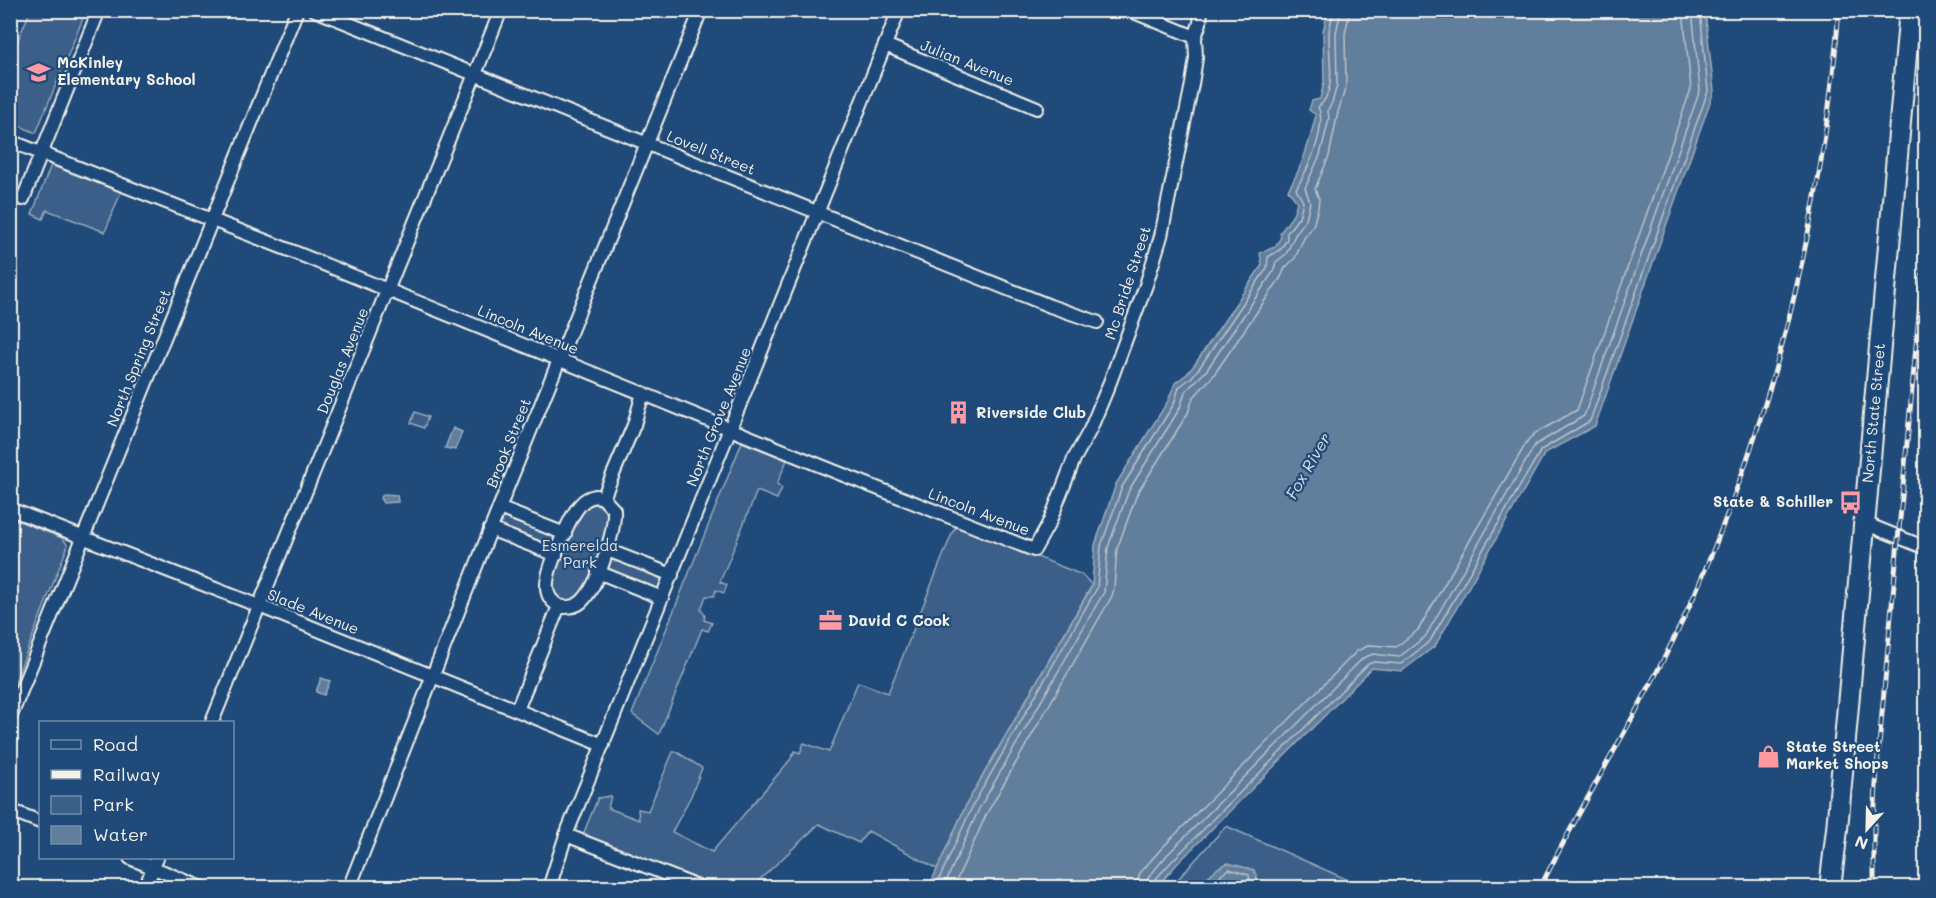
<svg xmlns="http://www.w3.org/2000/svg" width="1936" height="898" font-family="Mali,sans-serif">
  <rect width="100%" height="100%" fill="#1f4a7a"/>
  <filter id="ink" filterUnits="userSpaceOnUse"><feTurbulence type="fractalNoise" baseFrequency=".0167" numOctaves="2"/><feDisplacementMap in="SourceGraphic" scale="12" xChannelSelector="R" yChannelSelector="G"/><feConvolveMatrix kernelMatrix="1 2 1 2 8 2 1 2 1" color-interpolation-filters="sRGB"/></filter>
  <g filter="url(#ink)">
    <path fill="#3a5f88" stroke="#97a8b8" stroke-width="1.5" d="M30,11H86L36,133L11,122V44L16,45Z
      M51,165L121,192L105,232L47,210L43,219L32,214Z
      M415,412L428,417L424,428L411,423Z
      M742,442L787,460L777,484L782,488L777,499L757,491L720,582L727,585L724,593L716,590L714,596H706L701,609L705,616L704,620L712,623L708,631L702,629L659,734L632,714Z
      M594,504L601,505L609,512L605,541L584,593L572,601L562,600L553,592V577L555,569C563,550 573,509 594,504Z
      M504,515L555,535L557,540L554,546L550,547L500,527Z
      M11,518L62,538L68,545L11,692Z
      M958,525L1082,575L1092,585L967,803L937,869L868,831L859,843L819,824L752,887H718L591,838L584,832L598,798L611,796L608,808L639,820L638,809L648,811L673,752H677L702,768L691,796L672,832L712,852L790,760L795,751L800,753L804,743L829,752L858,682L888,693L953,531Z
      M613,558L661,577L662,580L657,590L608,571L607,568L610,559Z
      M1226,826L1364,887L1170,888Z"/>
    <path fill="#627e9d" stroke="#9cacbb" stroke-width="1.5" d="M1328,11H1705L1714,91L1595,426L1545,453L1435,646L1402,671L1372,668L1177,864L1157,887H929L967,803L1092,586L1095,545L1116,484L1168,401L1175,383L1187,374L1195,364L1262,265L1260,253L1275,247L1281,237L1280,233L1293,215L1297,202L1288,190C1303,166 1309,143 1316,115L1309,110L1312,101L1320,99L1324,82L1323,31Z
      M453,428L462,432L455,450L445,448Z
      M384,494L397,495L398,502L383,503L380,498Z
      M321,678L330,681L324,695L316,692Z
      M1228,863L1254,870L1258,880L1257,887H1196L1218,868Z"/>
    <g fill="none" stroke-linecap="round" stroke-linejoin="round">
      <path stroke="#bac3ca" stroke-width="1.5" d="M935,888L973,805L1097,588L1101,546L1122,487L1174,404L1179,387L1191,378L1200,367L1267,268L1268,257L1281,249L1287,239V233L1299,217L1303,202L1296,189C1307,171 1328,127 1318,107C1338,92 1328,57 1329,34C1329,26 1333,18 1333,10
        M943,888L979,809L1104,592L1108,547L1129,490L1180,408L1185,392L1206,371L1273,272L1276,262L1286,254L1295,235L1306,219L1310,202L1305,188L1320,155L1329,119L1328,110L1332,103L1337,85L1336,33L1341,10
        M953,888L987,813L1112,596L1114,588L1117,549L1137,494L1188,413L1193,398L1213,376L1281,277L1285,268L1295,258L1304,238L1313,226L1318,208L1319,199L1315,189L1329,156L1338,112L1346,86L1345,34L1350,10
        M1136,888L1140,873L1161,849L1357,651L1370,645L1396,647L1418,630L1528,440L1534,434L1577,410L1691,89L1683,10
        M1146,888L1148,878L1167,855L1363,658L1373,654L1399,657L1425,637L1535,445L1584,416L1700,90L1692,10
        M1153,888L1154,881L1173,860L1368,664L1374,662L1401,664L1430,641L1541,450L1590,421L1708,91L1700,10
        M1204,888L1229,869L1249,875L1251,888"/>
      <defs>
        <path id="minor" d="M315,10L1050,306L1097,322
          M1129,10L1195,37
          M885,45L1037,108
          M10,141L289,250L836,472L1034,550L1050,521L1074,459L1090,430L1110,382L1146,285L1161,236L1192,84L1196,58L1195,37L1200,23L1201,10
          M23,199L99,10
          M596,496L603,498L614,510C615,532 598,587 581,602C575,607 566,608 559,606C552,602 547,596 547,587C545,573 570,516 580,505C584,500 589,497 596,496Z
          M603,498L634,425L643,393
          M499,508L565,534
          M10,509L259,606L603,745
          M1864,523L1926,548
          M490,529L556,555
          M607,550L672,575
          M598,572L662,598
          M517,710L559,606
          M10,718L297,10
          M212,722L501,10
          M10,810L40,822
          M566,835L701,888
          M130,858L202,888
          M145,888L157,858
          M349,888L499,508L701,10
          M549,888L566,835L899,10"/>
        <path id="primary" d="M1830,888L1837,829L1910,10"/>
      </defs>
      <use href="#minor" stroke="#f4f1e8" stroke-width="16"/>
      <use href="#primary" stroke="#f4f1e8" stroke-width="24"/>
      <use href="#minor" stroke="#1f4a7a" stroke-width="12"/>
      <use href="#primary" stroke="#1f4a7a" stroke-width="20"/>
      <defs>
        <path id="rail" d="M1540,888C1589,789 1649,697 1694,596C1775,411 1823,212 1839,10
          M1874,888V822L1877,767L1926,238"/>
      </defs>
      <use href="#rail" stroke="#f4f1e8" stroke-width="5"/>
      <use href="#rail" stroke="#1f4a7a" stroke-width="3" stroke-dasharray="9" stroke-linecap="butt"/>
    </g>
  </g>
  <defs>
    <symbol id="school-bare" viewBox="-9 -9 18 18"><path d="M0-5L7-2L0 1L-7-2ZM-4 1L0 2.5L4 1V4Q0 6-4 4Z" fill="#ff9aa2" stroke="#1f4a7a" stroke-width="2.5" paint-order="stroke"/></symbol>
    <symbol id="building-bare" viewBox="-9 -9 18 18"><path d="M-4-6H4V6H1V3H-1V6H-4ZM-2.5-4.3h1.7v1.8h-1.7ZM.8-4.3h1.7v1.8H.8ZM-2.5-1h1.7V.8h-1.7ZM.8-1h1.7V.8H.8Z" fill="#ff9aa2" stroke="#1f4a7a" stroke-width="2.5" paint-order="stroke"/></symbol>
    <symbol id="bus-bare" viewBox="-9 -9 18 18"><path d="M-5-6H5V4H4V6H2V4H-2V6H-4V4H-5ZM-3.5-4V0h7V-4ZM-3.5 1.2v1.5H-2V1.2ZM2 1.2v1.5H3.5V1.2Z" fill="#ff9aa2" stroke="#1f4a7a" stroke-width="2.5" paint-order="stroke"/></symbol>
    <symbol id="office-bare" viewBox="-9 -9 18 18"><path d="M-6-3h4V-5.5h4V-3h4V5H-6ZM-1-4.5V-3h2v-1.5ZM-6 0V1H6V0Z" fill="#ff9aa2" stroke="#1f4a7a" stroke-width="2.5" paint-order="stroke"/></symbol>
    <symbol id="shop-bare" viewBox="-9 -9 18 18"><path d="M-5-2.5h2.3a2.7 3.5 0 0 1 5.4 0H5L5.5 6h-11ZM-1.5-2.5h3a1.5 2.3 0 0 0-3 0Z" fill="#ff9aa2" stroke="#1f4a7a" stroke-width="2.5" paint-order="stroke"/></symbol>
  </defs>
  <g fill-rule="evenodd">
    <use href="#school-bare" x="22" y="56" width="33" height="33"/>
    <use href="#building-bare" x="942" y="396" width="33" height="33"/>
    <use href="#bus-bare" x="1834" y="486" width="33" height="33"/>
    <use href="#office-bare" x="814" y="604" width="33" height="33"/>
    <use href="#shop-bare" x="1752" y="740" width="33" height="33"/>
  </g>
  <g text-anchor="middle" stroke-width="4.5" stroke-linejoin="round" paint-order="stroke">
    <g font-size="15" font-weight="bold" fill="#f4f1e8" stroke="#1f4a7a" text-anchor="start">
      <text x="57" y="68">McKinley<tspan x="57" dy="17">Elementary School</tspan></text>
      <text x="976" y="418">Riverside Club</text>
      <text x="1833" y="507" text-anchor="end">State &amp; Schiller</text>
      <text x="848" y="626">David C Cook</text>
      <text x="1786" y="752">State Street<tspan x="1786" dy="17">Market Shops</tspan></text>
    </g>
    <g font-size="15" fill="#f4f1e8" stroke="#1f4a7a">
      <text transform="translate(967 63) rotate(22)" y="5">Julian Avenue</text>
      <text transform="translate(711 153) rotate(22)" y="5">Lovell Street</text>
      <text transform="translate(1128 283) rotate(-72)" y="5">Mc Bride Street</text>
      <text transform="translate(528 330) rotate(22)" y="5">Lincoln Avenue</text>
      <text transform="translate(139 358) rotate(-68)" y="5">North Spring Street</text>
      <text transform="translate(343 361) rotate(-68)" y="5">Douglas Avenue</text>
      <text transform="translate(1874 413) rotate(-85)" y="5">North State Street</text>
      <text transform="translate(719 417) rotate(-68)" y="5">North Grove Avenue</text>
      <text transform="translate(509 443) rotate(-68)" y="5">Brook Street</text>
      <text transform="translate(979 512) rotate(21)" y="5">Lincoln Avenue</text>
      <text transform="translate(313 612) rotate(22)" y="5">Slade Avenue</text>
    </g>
    <g font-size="15" fill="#e1e2de" stroke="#1f4a7a">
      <text x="580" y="551">Esmerelda<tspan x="580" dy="17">Park</tspan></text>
    </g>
    <g font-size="16" font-style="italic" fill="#dee0dd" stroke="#1f4a7a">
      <text transform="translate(1308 466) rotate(-60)" y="6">Fox River</text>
    </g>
  </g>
  <rect width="1936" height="898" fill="none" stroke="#1f4a7a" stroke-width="36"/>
  <rect x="18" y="18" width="1900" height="862" fill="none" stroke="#f4f1e8" stroke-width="2" filter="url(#ink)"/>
  <rect x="39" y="721" width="195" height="138" fill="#1f4a7a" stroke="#748da6" stroke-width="1.5"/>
  <rect x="51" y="740" width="30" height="9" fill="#1f4a7a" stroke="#748da6" stroke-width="1.5"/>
  <text x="93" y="751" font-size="18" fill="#f4f1e8">Road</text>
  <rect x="51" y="770" width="30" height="9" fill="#f4f1e8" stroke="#748da6" stroke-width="1.5"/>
  <text x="93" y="781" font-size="18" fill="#f4f1e8">Railway</text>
  <rect x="51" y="796" width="30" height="18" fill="#3a5f88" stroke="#748da6" stroke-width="1.5"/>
  <text x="93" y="811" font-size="18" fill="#f4f1e8">Park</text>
  <rect x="51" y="826" width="30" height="18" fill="#627e9d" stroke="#748da6" stroke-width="1.5"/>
  <text x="93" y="841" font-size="18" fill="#f4f1e8">Water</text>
  <g transform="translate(1867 829) rotate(202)" stroke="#1f4a7a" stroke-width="4.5" paint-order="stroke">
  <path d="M0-4.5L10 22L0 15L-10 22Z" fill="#f4f1e8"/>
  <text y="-9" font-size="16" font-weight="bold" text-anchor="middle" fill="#f4f1e8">N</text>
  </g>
</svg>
